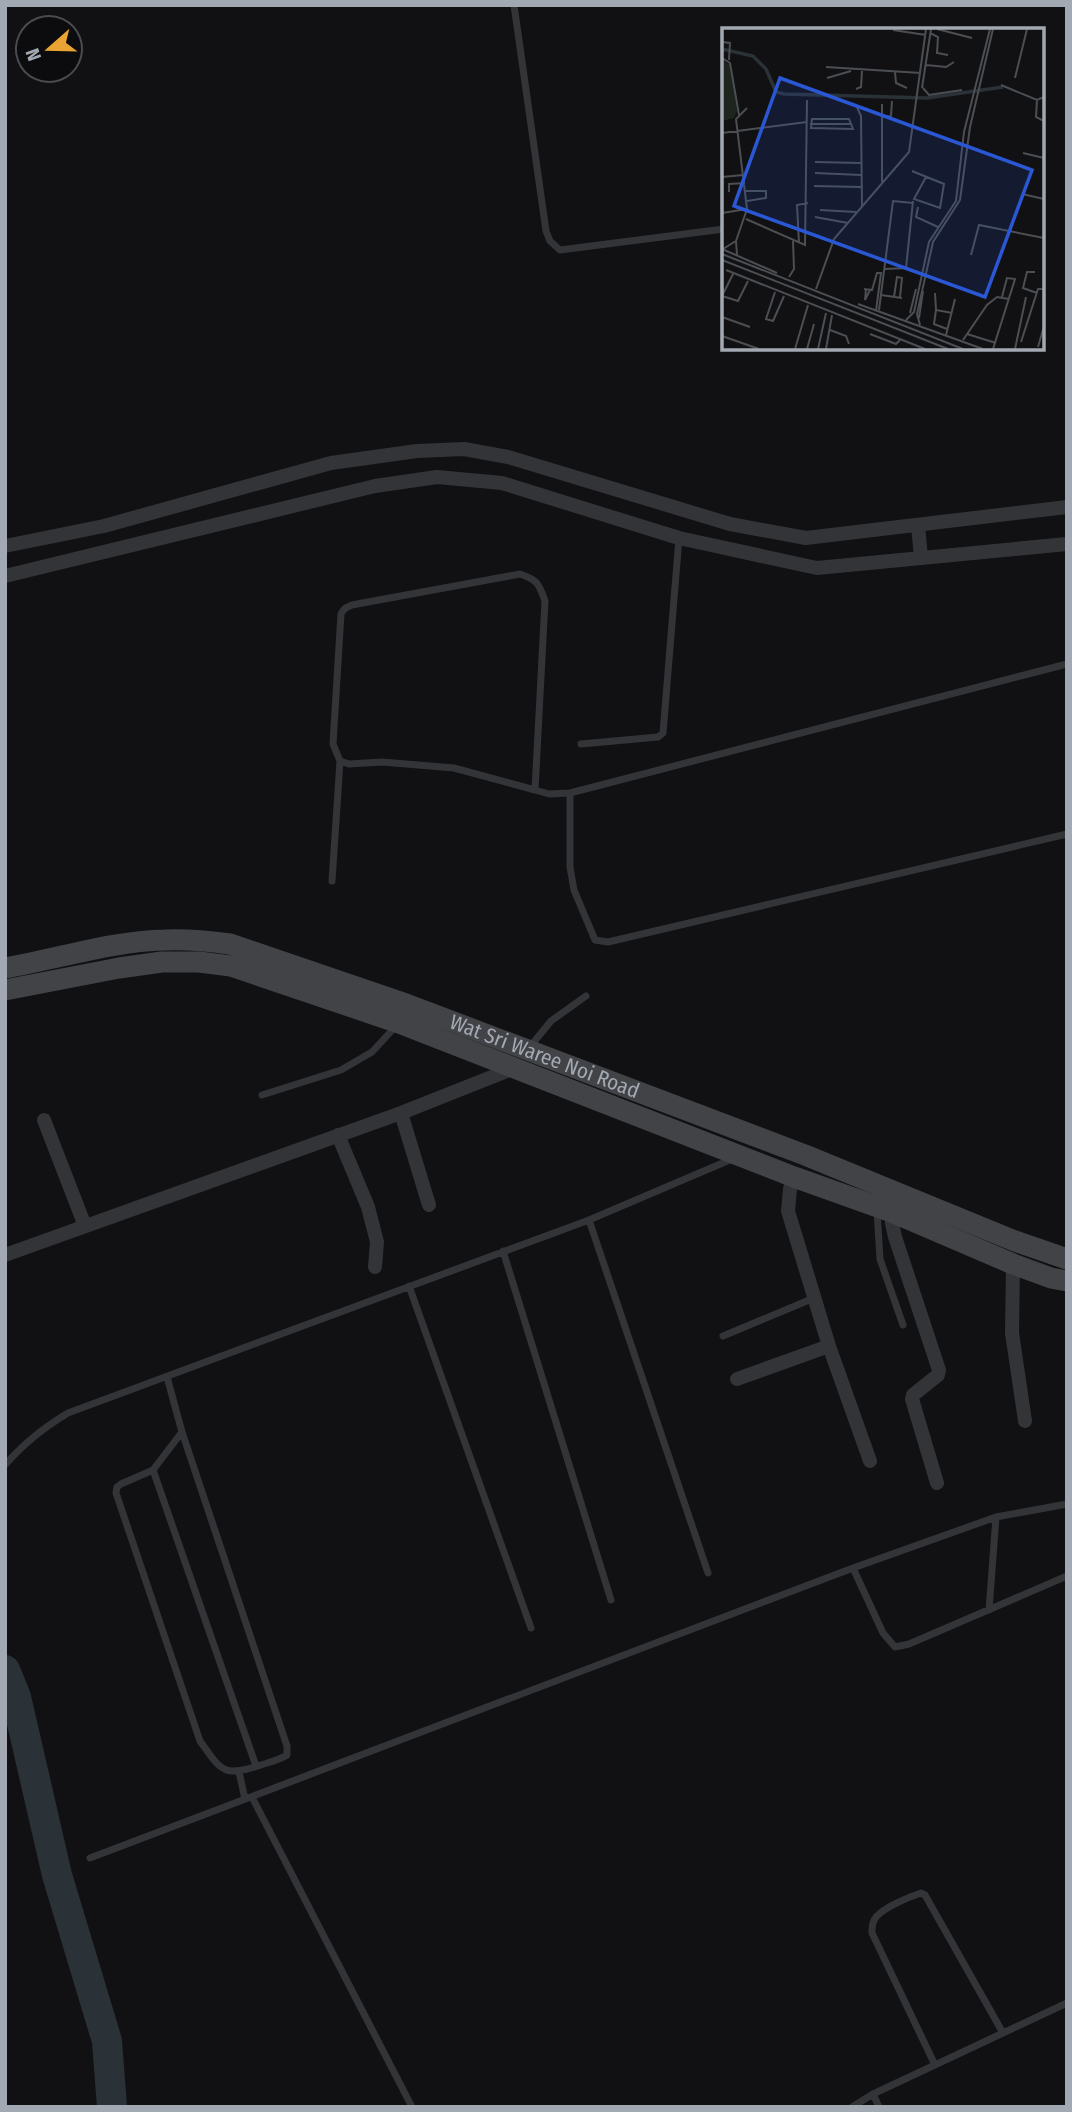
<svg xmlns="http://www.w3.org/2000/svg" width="1072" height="2112" font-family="'Fira Sans Condensed',sans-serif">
  <rect width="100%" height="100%" fill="#111113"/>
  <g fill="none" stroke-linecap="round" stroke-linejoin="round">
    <path stroke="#2a3238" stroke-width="30" d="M5,1670L16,1697L57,1875L107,2041L112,2107"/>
    <path stroke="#333438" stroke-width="7" d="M514,5L546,231L550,241L560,250L724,229
      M581,744L658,737L663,733L679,538
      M535,790L549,794L570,793L1067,664
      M570,793V867L574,890L595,940L608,942L1067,834
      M332,881L340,761L333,744L334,727L341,614C344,607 350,605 357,604L520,574C538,580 539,584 545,601L535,790L454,768L382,762L349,764L340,761
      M529,1048L551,1021L586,996
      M262,1095L341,1070L372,1052L396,1026
      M877,1211L880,1259L903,1325
      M589,1220L708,1573
      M503,1251L611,1600
      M409,1286L531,1628
      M723,1336L814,1298
      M167,1377L182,1432
      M182,1432L287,1746V1755C279,1760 270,1762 261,1765C223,1777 222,1772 200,1741L116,1493L117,1487L121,1484L153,1470Z
      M5,1465C23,1444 43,1428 68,1413L589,1220L732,1159
      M153,1470L256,1766
      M853,1568L883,1633L895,1647L909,1644L1067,1576
      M989,1610L996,1517
      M239,1772L245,1799
      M252,1797L412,2107
      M90,1858L853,1568L996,1517L1067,1504
      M935,2065L872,1933C872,1927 872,1921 877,1916C885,1907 909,1897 921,1893L925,1895L1003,2033
      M873,2094L879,2107
      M852,2107L873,2094L1067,2003"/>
    <path stroke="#333438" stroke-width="14" d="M918,525L921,558
      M5,546L104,526L331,463L417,451L464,449L508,457L730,524L806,538L1067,507
      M5,576L375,486L437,477L502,483L679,538L817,568L1067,544
      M401,1113L429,1205
      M44,1120L85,1226
      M338,1135L368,1207L377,1242L375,1267
      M794,1177L790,1189L788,1211L829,1346L870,1461
      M892,1212V1223L895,1237L939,1370L938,1375L913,1395L912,1399L937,1483
      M5,1255L401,1113L512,1069
      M1013,1264L1012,1333L1025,1421
      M737,1379L829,1346"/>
    <g stroke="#414347" stroke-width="21">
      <path id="s1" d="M5,968C58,959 111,941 165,940C187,939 208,941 230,944L406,1004L805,1155L1015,1241L1067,1259"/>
      <path d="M5,990L119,968L162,962H199L231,966L399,1023L794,1177L892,1212L1013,1264L1051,1278L1067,1281"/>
    </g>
  </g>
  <g text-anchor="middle" stroke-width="5" stroke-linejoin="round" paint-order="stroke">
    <g font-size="21" fill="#a3a9b3" stroke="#0c0c0e">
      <text dy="7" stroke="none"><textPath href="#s1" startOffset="562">Wat Sri Waree Noi Road</textPath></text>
    </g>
  </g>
  <g transform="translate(722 28)">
    <rect width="322" height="322" fill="#111113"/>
    <path d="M0,32L8,37L15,83L12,90L0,93Z" fill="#1e251e"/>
    <path fill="none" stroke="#2a3238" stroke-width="3.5" d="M0,21L31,28L44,41L54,64L62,66L205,70L281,59"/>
    <path fill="none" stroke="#4b4e53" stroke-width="2" d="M215,1L250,10M171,2L204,7M208,5L216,9L215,25L226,27M0,14L8,15L7,32M0,30L8,35L17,87M204,37L224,39L232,34M104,39L199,45M173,44L174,55L185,60M105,50L129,43M293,50L305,1M279,57L315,72L322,69M200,60L209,1M201,60L207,67L240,62M134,61L139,59L140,43M315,72L314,89L322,93M160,76V154M134,77L139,88L140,179M160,89L169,88L170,73M90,91H127L131,101L89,100ZM88,96H128M0,105L85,94M301,125L322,130M93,134L139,135M190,143L222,156L218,180L192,171L204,149M93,145L139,147M0,149L21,147M92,158L139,159M23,163H44V170L25,173M7,164V156L23,155M300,166L322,171M196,179L194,189L216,199M98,182L134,184M0,185L25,181M93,189L126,195M24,191L83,217L85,72M14,213L25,181L14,91L25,80M77,215L75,177L86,175M0,221L55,245M1,221L14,213L15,227M0,226L241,321M249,227L257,197L322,210M0,232L226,321M163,241L184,240L191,173M4,242L203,321M313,244H305L301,260L315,265M67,249L72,241L71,213M94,261L112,211L187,124L204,1M142,261L150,262L155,245H159L154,283M144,261L143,272L148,262M53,264L44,291L51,293L62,268M213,265L214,282L230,285M159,267L180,270M0,268L16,273L26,253M0,268L11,246M172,269L175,249L180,250L178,269M136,276L261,321M157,282L171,173L191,175M214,282L212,296L225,301M188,285L194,261M0,289L28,299M197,290L201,263M184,292L192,284L207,214L234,173L242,104L268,1M198,297L195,286L211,214L238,172L248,99L271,1M108,302L124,308L127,316M148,306L174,316L178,312M245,306L274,315M224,307L233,271M0,308L37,321M241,312L265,277L275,269L287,271M299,314L316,261H322M316,319L322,298M73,321L86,277M85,321L92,296M96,321L104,285M104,321L110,287M271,321L293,251L285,250L280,269M293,321L304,269"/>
    <path fill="#2a57d4" fill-opacity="0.15" stroke="#2a57d4" stroke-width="3.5" d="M58,50L310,142L263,269L12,178Z"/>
    <rect width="322" height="322" fill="none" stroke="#a3a9b3" stroke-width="3.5"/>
  </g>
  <rect width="1072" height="2112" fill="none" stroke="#a3a9b3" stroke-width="14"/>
  <g transform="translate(49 49) rotate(250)"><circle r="33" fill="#0c0c0e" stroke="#484b50" stroke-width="2"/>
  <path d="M0-5L12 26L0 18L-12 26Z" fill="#e9a433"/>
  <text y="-10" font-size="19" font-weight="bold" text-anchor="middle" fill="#a3a9b3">N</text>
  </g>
</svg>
